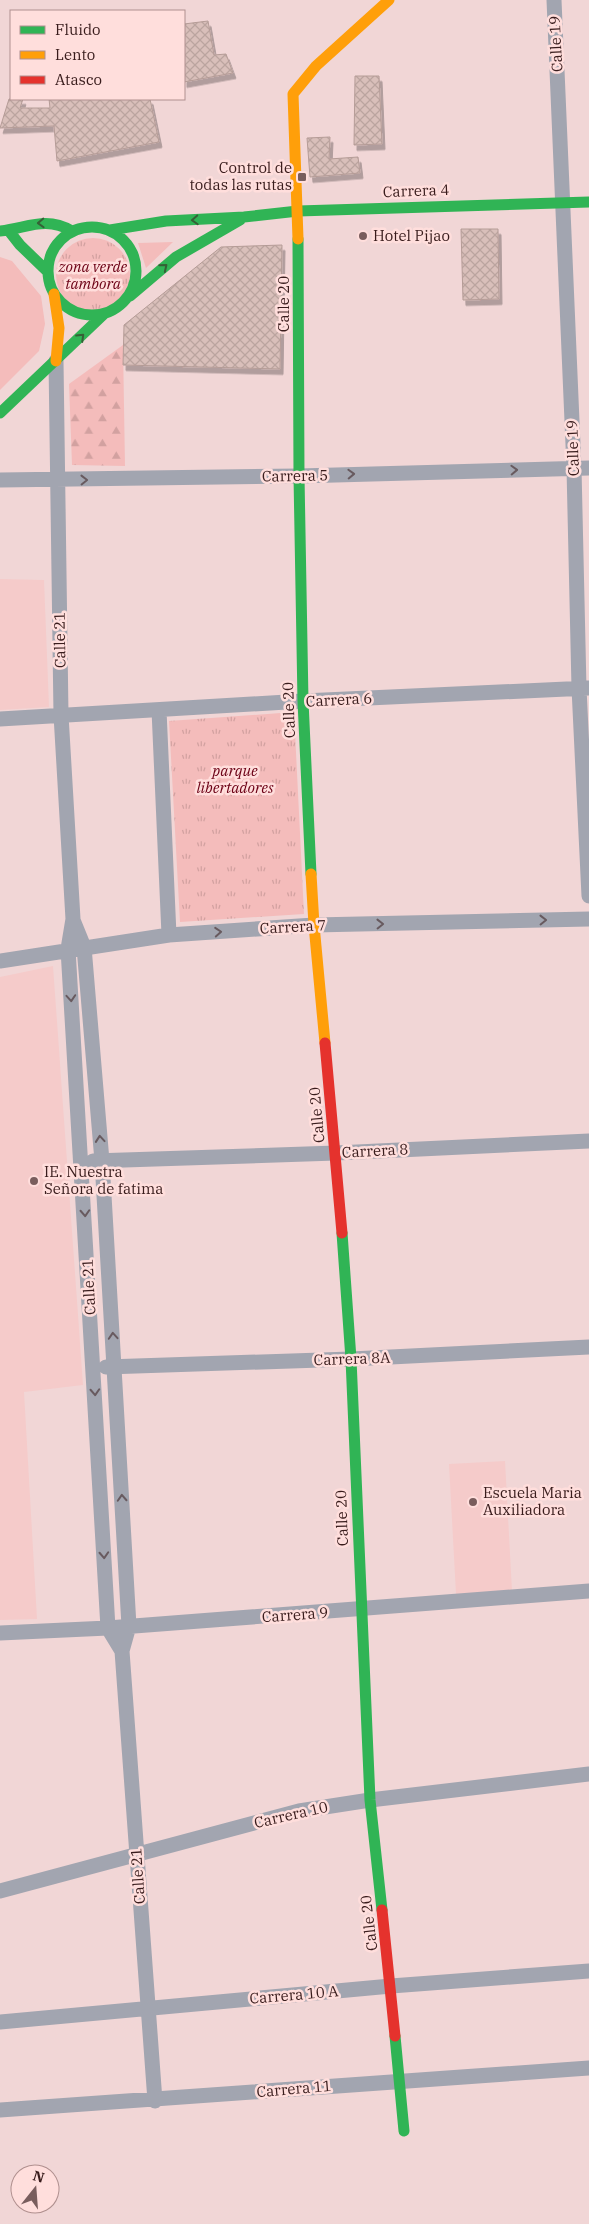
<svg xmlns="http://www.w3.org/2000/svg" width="589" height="2224" font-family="'IBM Plex Serif',serif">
  <defs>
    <pattern id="forest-firs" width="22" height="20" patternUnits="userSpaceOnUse" patternTransform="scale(1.25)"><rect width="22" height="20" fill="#f4bcbb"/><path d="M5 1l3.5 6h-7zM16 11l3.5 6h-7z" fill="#d2a1a0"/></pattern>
    <pattern id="park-tufts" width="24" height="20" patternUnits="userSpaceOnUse" patternTransform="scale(1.25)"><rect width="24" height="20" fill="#f4bcbb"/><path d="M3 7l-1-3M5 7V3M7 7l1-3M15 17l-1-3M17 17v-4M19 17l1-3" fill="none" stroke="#d2a1a0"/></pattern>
    <pattern id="building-cross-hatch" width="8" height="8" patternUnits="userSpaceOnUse" patternTransform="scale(1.25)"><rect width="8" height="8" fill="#d9bfba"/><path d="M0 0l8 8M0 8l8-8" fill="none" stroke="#bba49f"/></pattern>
    <filter id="shadow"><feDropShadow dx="3" dy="5.5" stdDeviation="0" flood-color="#0004"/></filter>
  </defs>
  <rect width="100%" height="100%" fill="#f1d6d6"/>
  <path fill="#f5cbca" d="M0,579L44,580L49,707L0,710Z
    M53,966L83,1385L24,1392L37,1619L0,1620V977Z
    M505,1461L512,1591L456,1594L449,1464Z"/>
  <path fill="#f4bcbb" d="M173,242L146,268L138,243Z
    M0,257L12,261L41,296L45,324L39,351L0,390Z"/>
  <path fill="url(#forest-firs)" d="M123,345L125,466L72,465L69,384Z"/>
  <path fill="url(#park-tufts)" d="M56 275a37 37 0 1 1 74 0a37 37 0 1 1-74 0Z
    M294,712L304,914L180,922L169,721Z"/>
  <path fill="url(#building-cross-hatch)" stroke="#b59c97" filter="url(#shadow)" d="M208,21L214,55L226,54L233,73L184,82V24Z
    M355,76H379L382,144L354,145Z
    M9,99H23L20,108H50L49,99H150L159,142L57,161L54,126L0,128Z
    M330,137L329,159L358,157L360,173L310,177L307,138Z
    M461,229H498L499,299L463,300Z
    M282,245L280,369L123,365L124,325L221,247Z"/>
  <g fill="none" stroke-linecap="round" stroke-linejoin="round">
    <path stroke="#a2a5b0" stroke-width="15" d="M554,0L574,468L579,688L589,896
      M56,361L61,715L73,919L68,949L108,1628L122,1651
      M0,480L299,476L589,468
      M159,710L169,935
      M0,719L303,701L588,688
      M73,920L84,947L102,1161L129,1626L122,1651L155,2101
      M0,961L169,935L314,925L589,919
      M93,1161L336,1153L589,1141
      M106,1367L351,1359L589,1347
      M0,1633L108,1628L589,1591
      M0,1891L299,1811L370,1800L589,1774
      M0,2022L391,1986L589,1971
      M0,2110L589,2068"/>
    <path stroke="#30b455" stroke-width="11" d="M48 271a44 44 0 1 1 88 0a44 44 0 1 1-88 0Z
      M110,230L166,221L244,217L298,211L589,202
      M0,231C28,228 45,216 72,231
      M9,231L20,245L48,272
      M298,239L299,476L303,701L311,874
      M130,296L176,257L240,220
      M0,413L105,313
      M342,1233L351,1359L370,1800L382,1910
      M395,2036L404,2131"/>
    <path stroke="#ff9f0a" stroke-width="11" d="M298,239L293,94L316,66L389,0
      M54,294L59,328L56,361
      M311,874L314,925L325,1043"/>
    <path stroke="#e5322d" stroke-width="11" d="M325,1043L342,1233
      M382,1910L395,2036"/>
  </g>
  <defs><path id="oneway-chevron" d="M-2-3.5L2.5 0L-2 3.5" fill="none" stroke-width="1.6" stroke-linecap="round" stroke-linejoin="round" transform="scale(1.25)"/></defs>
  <g stroke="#356036">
    <use href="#oneway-chevron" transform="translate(195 220) rotate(177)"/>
    <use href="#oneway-chevron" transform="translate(41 223) rotate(178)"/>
    <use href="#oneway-chevron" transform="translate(164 267) rotate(-39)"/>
    <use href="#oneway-chevron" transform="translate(81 337) rotate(-44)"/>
  </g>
  <g stroke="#685a5f">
    <use href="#oneway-chevron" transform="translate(514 470) rotate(-2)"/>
    <use href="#oneway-chevron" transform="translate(351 474) rotate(-2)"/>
    <use href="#oneway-chevron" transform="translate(84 480) rotate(-1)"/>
    <use href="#oneway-chevron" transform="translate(543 920) rotate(-1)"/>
    <use href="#oneway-chevron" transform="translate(380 924) rotate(-1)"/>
    <use href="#oneway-chevron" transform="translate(218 932) rotate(-4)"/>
    <use href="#oneway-chevron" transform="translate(71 998) rotate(86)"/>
    <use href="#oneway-chevron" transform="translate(100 1139) rotate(-95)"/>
    <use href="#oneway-chevron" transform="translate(85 1213) rotate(87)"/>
    <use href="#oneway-chevron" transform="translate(113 1336) rotate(-94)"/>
    <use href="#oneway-chevron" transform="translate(95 1392) rotate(87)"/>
    <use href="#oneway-chevron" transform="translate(122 1498) rotate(-93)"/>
    <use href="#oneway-chevron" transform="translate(104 1555) rotate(87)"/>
  </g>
  <g fill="#795d5d" stroke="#ffdedc" stroke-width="2">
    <rect x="297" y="172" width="10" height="10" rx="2.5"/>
    <circle cx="363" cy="236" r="5"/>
    <circle cx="34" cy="1181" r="5"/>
    <circle cx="473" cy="1502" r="5"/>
  </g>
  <g text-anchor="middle" stroke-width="5" stroke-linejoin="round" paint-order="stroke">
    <g font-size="15" fill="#391c1c" stroke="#ffdedc">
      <text transform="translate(556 44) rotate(-93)" y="5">Calle 19</text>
      <text transform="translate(416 191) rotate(-2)" y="5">Carrera 4</text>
      <text transform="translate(284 304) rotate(-90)" y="5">Calle 20</text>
      <text transform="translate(573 448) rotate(-92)" y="5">Calle 19</text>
      <text transform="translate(295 476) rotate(-1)" y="5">Carrera 5</text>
      <text transform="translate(60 640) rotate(-91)" y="5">Calle 21</text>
      <text transform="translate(339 700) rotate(-3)" y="5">Carrera 6</text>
      <text transform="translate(289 710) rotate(-92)" y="5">Calle 20</text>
      <text transform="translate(293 927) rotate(-3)" y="5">Carrera 7</text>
      <text transform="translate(317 1115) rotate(-95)" y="5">Calle 20</text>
      <text transform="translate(375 1151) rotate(-3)" y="5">Carrera 8</text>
      <text transform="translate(89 1287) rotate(-93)" y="5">Calle 21</text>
      <text transform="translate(352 1359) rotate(-2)" y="5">Carrera 8A</text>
      <text transform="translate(342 1518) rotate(-92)" y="5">Calle 20</text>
      <text transform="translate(295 1615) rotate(-4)" y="5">Carrera 9</text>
      <text transform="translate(291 1815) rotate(-13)" y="5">Carrera 10</text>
      <text transform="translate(138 1876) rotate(-94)" y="5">Calle 21</text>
      <text transform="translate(369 1923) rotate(-97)" y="5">Calle 20</text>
      <text transform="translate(294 1995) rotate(-5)" y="5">Carrera 10 A</text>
      <text transform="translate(294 2089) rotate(-5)" y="5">Carrera 11</text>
    </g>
    <g font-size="15" fill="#391c1c" stroke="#ffdedc" text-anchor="start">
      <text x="292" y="173" text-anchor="end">Control de<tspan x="292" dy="17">todas las rutas</tspan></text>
      <text x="373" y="241">Hotel Pijao</text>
      <text x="44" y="1177">IE. Nuestra<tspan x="44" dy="17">Señora de fatima</tspan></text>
      <text x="483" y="1498">Escuela Maria<tspan x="483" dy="17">Auxiliadora</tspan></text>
    </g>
    <g font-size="15" font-style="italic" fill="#6c0015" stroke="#ffdedc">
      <text x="93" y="272">zona verde<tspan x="93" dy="17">tambora</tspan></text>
      <text x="235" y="776">parque<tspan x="235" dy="17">libertadores</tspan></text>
    </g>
  </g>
  <rect x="10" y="10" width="175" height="90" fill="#ffdedc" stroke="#b0908f"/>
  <rect x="20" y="26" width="25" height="8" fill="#30b455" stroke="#b0908f"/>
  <text x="55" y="35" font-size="15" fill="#391c1c">Fluido</text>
  <rect x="20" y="51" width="25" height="8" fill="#ff9f0a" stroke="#b0908f"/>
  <text x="55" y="60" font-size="15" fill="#391c1c">Lento</text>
  <rect x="20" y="76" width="25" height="8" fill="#e5322d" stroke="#b0908f"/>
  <text x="55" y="85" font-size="15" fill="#391c1c">Atasco</text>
  <g transform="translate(35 2189) rotate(17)"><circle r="24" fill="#ffdedc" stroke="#b0908f"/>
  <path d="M0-4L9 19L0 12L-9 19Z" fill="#795d5d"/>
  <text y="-8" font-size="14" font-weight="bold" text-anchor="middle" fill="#391c1c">N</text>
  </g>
</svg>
